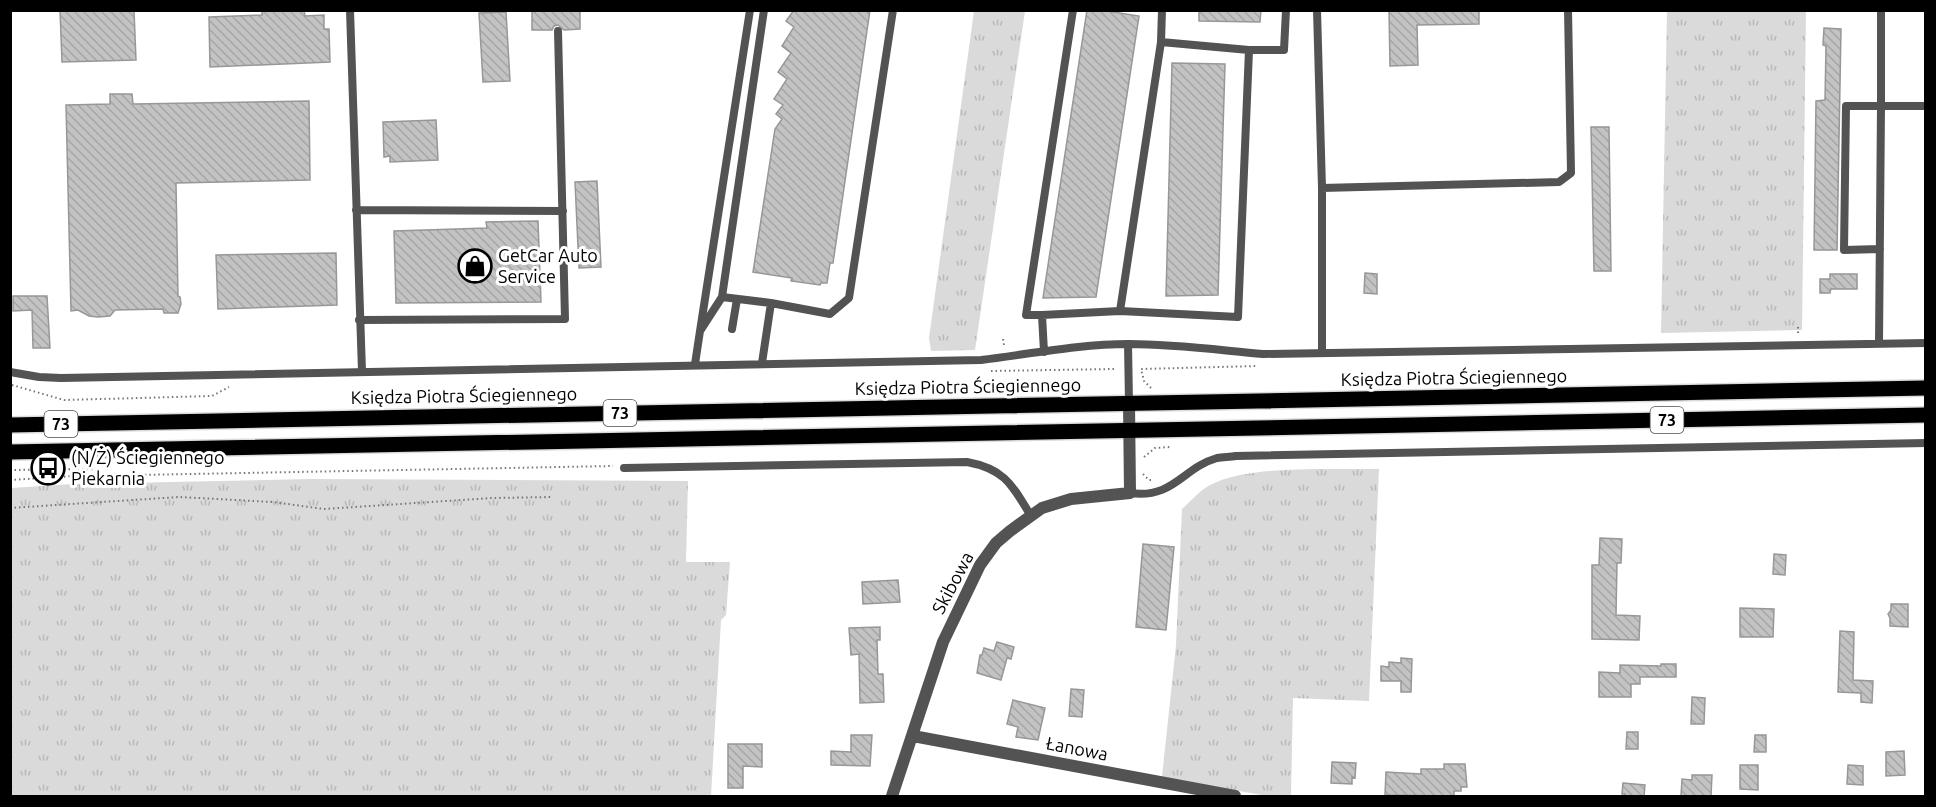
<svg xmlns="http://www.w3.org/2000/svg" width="1936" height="807" font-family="Ubuntu,sans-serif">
  <defs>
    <pattern id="grass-tufts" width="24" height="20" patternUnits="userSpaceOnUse" patternTransform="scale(1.5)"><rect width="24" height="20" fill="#dadada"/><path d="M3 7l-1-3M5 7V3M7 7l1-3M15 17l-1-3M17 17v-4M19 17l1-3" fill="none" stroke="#b9b9b9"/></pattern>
    <pattern id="building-back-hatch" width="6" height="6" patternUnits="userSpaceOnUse" patternTransform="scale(1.5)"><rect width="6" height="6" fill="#c3c3c3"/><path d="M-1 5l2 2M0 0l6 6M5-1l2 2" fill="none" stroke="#a6a6a6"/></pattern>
  </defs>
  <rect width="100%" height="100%" fill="#fff"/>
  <path fill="url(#grass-tufts)" d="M974,11H1025L975,350L931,351L929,338Z
    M1667,11H1806L1802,330L1661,333Z
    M1379,469L1369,701L1293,698L1291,796H1267L1162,777L1176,645L1182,509C1191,501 1200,490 1210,485C1250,464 1334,470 1379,469Z
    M310,479L688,481L686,562H730L726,615L721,620L711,796H11V488L73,484Z"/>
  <path fill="url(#building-back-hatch)" stroke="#979797" stroke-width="1.5" d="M60,10H134L136,60L62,62Z
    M262,10H304L305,16L324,15V29H329L330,62L210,67L209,17L262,15Z
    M532,10H580V29L564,30L558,25L554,26L552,30H532Z
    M794,10H870L833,263H830L827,283H821L820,285L791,281L792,278L753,272L775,129L782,119L776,114L783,105L774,99L787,79L778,72L791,53L782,46L794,27L786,21Z
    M1087,10H1101L1139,16L1096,297L1043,298Z
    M1199,10H1261L1260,22L1199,21Z
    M1389,10H1479V24L1417,25L1418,65L1390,66Z
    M506,12L510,81L483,82L479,13Z
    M1824,28L1841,29L1837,250H1814L1816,101L1825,100L1826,46L1823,45Z
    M1172,63L1225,64L1218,295L1166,296Z
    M110,94H132L133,104L309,101L310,180L176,183L178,296L180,297L181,304L178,313H164L163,309L115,310L110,316L98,317L89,316L78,310L71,311L66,105L110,104Z
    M436,120L438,160L390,162V156L384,157L383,122Z
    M1591,127H1609L1611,271H1594Z
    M597,181L601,267L579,268L575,182Z
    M538,221L541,302L396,303L394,231L487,228L486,222Z
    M336,253L337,305L218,309L216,255Z
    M1365,273L1377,274V294L1364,293Z
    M1830,274H1857V289H1831V288L1830,293H1820V279H1830Z
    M13,296H47L50,348H33L32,310L13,311Z
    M1600,538L1622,539L1621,563H1617L1616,615L1640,616L1639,640L1592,639V565H1599Z
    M1143,544L1174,547L1166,630L1136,627Z
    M1774,554L1786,555L1785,575L1773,574Z
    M898,580L900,602L863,604L862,582Z
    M1891,604H1908V627L1890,626V618L1888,614L1891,610Z
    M1740,608L1774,609L1773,637H1740Z
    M880,627V640H877L878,674H883L884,702L860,703L859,654L851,655L849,628Z
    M1840,631L1854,632L1853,680L1873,681L1872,703L1861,702V693L1838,692Z
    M997,642L1014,647L1011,659L1007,658L1001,680L977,673L980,655H982L984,648L994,651Z
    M1401,658L1412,659L1411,692H1401V681H1381V666L1389,667V662L1401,663Z
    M1661,664H1676V677H1640V684H1631V697H1599V672L1620,673V665L1661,666Z
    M1071,689L1084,690L1082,717L1069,716Z
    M1692,697L1705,698L1704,724H1691Z
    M1013,700L1045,708L1038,740L1016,737L1018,727L1007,724Z
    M1627,732H1638V749H1626Z
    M851,735H872L870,766L831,765V751L851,752Z
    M1755,735H1766V752H1754Z
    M728,744H762V767L743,766V788H728Z
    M1904,751L1905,775L1886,776V752Z
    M1332,762L1356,763L1355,778L1352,777V784L1331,783Z
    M1444,764H1465L1467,787H1461V791H1454V796L1385,795L1386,772L1421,774V769H1444Z
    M1740,765H1758V790L1740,789Z
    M1848,765L1863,766V785L1847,784Z
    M1692,775H1712L1711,796H1681L1682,779L1692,780Z
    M1623,783L1645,785L1644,796H1625V794H1622Z"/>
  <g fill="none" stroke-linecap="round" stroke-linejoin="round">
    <defs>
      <path id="primary" d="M10,425L1926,388
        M10,452L1926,415"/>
    </defs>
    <use href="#primary" stroke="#dbdbdb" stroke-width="18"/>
    <path stroke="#757575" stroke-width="2" stroke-dasharray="1.5 3" stroke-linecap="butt" d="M1798,327V333
      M1003,339L1004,345
      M991,371L1114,369
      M12,385L64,400L212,396L229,387
      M1151,388L1144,381L1141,369L1257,366
      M1144,457L1155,448L1170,447
      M10,470L91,469L103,473
      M1143,474L1149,480H1153
      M10,480L106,474L138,475L613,466
      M10,508L179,497L273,502L324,509L492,498L552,497"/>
    <path stroke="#535353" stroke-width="8" d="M350,10L362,371
      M764,10L722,297L771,303L830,314L849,298L893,10
      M1317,10L1322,188V353
      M1161,42L1249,50
      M1322,188L1559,182L1571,173L1568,10
      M356,210L563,211
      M1880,249L1844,250L1846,106H1881V10
      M1120,311L1161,42L1162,10
      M1042,315H1026L1073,10
      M359,320L565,319L558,31
      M732,329L737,299
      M700,331L750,10
      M1128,344L1129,403
      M1879,344L1881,106H1926
      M1044,352L1042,315L1120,311L1238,317L1249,50H1284L1286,10
      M762,363L771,303
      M695,364L700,331L722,297
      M10,372L39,377L61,378L981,360C1030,354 1080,344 1129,344C1174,344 1218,350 1263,354L1926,343
      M624,468L967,462C1005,469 1012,485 1031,516
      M1130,493C1174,499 1182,468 1217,458C1223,457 1230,457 1236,456L1926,443"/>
    <path stroke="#535353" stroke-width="12" d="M913,736L1235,796
      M892,796L943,642L980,565L996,543L1010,531L1042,508L1071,499L1130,493L1129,403"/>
    <use href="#primary" stroke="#000" stroke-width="15"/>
  </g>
  <defs>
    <symbol id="shop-ring" viewBox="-11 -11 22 22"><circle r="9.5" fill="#fff" stroke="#000" stroke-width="1.5"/><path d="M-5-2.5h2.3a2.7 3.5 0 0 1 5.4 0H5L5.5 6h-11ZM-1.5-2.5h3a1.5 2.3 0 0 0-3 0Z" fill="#000"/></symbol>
    <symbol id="bus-ring" viewBox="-11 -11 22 22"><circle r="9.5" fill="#fff" stroke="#000" stroke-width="1.5"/><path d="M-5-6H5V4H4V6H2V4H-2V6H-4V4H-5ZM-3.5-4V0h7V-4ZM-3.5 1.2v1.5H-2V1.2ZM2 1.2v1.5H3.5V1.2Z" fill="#000"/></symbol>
  </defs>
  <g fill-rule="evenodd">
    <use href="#shop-ring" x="456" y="247" width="38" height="38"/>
    <use href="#bus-ring" x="29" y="449" width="38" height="38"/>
  </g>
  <g text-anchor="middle" stroke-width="6" stroke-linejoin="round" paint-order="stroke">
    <g fill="#fff" stroke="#4c4c4c" stroke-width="1.5">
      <rect x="603.5" y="400" width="33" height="26" rx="4.5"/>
      <rect x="1650.5" y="407" width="33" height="26" rx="4.5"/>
      <rect x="44.5" y="411" width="33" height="26" rx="4.5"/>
    </g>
    <g font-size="16" font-weight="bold" fill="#000">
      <text x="620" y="419">73</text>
      <text x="1667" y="426">73</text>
      <text x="61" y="430">73</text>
    </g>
    <g font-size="18" fill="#000" stroke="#fff" text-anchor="start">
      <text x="498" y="262">GetCar Auto<tspan x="498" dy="21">Service</tspan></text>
      <text x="71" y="464">(N/Ż) Ściegiennego<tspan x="71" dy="21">Piekarnia</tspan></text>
    </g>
    <g font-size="18" fill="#000" stroke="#fff">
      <text transform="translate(1454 378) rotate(-1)" y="6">Księdza Piotra Ściegiennego</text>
      <text transform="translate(968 387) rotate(-1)" y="6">Księdza Piotra Ściegiennego</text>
      <text transform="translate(464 396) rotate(-1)" y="6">Księdza Piotra Ściegiennego</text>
      <text transform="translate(953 583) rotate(-62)" y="6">Skibowa</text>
      <text transform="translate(1077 749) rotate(11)" y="6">Łanowa</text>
    </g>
  </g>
  <rect width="1936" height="807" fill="none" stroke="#000000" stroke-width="24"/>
</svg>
